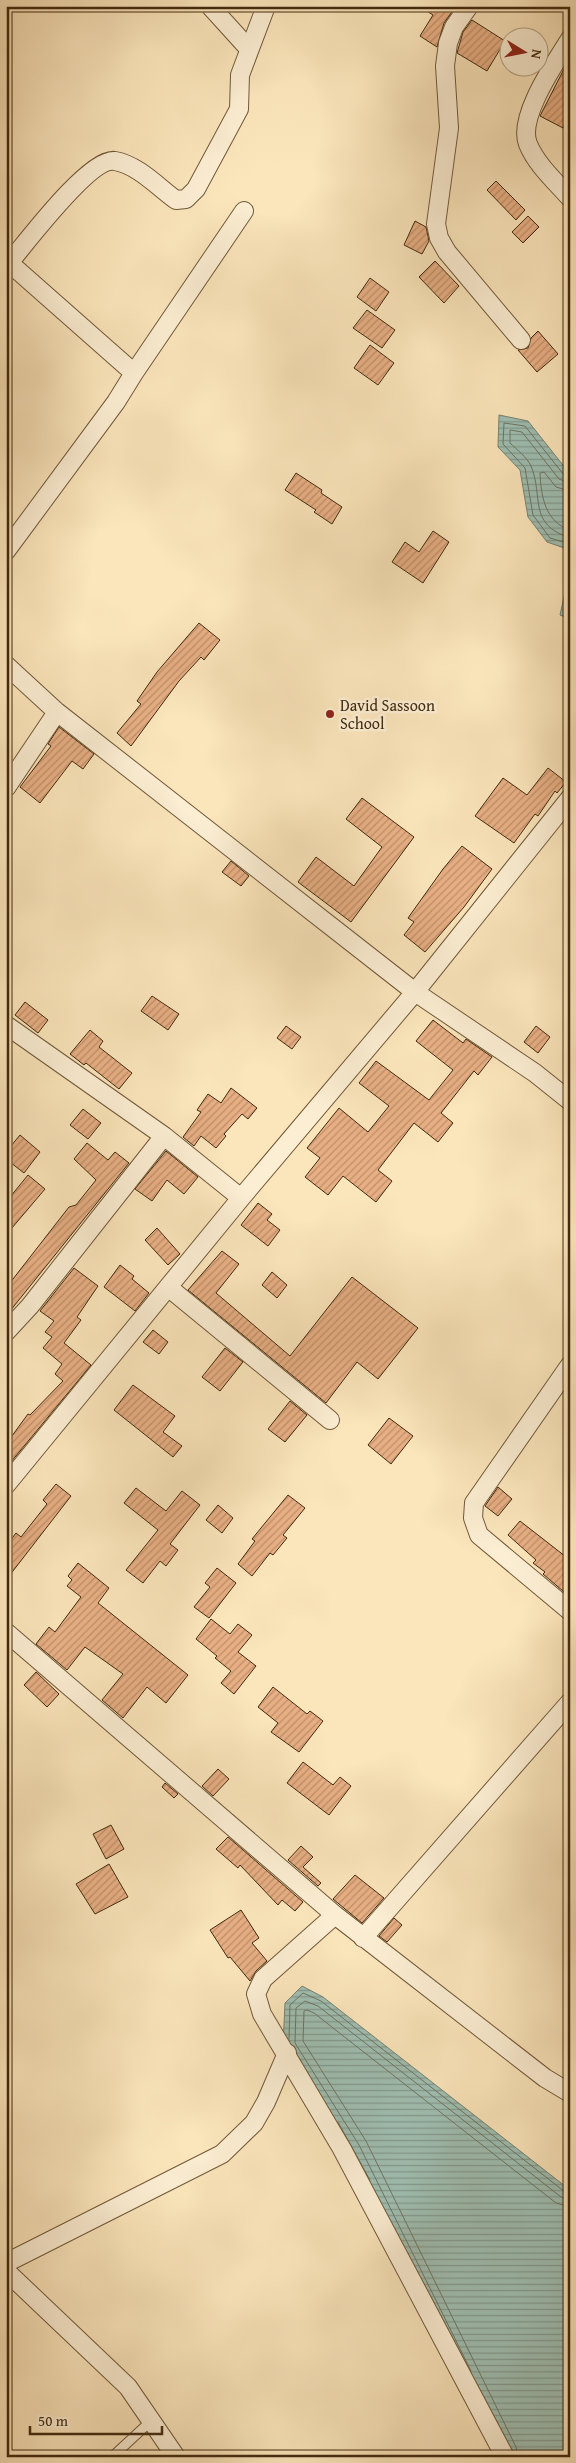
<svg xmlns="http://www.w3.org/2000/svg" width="576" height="2463" font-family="'Gentium Book Plus',serif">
  <defs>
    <pattern id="water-rules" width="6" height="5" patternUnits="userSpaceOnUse" patternTransform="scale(1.25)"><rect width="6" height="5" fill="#9fbfb3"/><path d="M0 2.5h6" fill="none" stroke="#839b90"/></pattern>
    <pattern id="building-hatch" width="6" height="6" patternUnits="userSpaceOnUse" patternTransform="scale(1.25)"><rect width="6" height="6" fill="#e8af84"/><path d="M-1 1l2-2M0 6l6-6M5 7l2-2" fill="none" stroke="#be8f6a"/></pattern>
  </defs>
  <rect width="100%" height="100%" fill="#fbe5bb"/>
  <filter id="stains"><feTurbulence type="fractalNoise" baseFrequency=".004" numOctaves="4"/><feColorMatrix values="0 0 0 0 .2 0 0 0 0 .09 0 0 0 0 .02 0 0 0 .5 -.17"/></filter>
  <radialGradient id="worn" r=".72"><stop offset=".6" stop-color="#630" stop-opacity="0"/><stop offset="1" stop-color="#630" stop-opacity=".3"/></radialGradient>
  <path fill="url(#water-rules)" stroke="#7a8371" d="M499,415L528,421L570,474V550L547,542L528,517L520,470L498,447Z
    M570,570V619L560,615Z
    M302,1986L323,1997L570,2190V2457H501L283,2045L285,2003Z"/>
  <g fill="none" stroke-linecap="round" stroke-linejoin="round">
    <path stroke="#707460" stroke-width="1" d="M570,477L564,475L525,426L504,423L503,444L525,468L533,515L550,538L570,544
      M570,483L559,479L522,432L510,430V443C516,449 527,457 531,466C544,497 527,524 570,538
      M570,491L556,487L544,472L540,473C541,496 545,522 570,530
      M289,2039L290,2005L303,1993L321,2001L565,2192L570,2193
      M338,2122L370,2180
      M471,2371L359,2145L295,2043L296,2008L305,2001L318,2006L561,2197L570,2200
      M518,2457L516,2447L366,2141L303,2041L304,2011L307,2010L314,2013L556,2203L570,2207"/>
  </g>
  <path fill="url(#building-hatch)" stroke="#422a0e" d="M419,6H456L444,23L437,47L420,36L433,15Z
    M472,20L505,41L487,71L457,53L463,32Z
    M565,67L570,70V114L563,128L540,116Z
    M496,181L525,210L516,220L487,190Z
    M528,216L539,227L523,243L512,232Z
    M415,221L426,227L429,241L422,254L404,245Z
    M435,261L459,286L444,303L419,277Z
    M370,278L389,292L376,311L357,297Z
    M367,310L395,330L382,348L353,328Z
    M538,331L558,354L537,372L518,350L528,348L531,338Z
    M370,345L394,363L378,385L354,368Z
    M296,473L322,490L321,493L342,507L332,524L314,512L316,510L285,490Z
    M433,531L449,542L423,583L392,562L405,542L419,552Z
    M199,623L220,640L204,660L201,657L179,681L131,746L117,733L141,704L137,701L157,672Z
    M59,727L94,754L83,769L72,761L40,803L20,787L51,746L48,744Z
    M548,768L566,782L557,793L555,791L538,816L535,814L514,843L475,816L503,778L527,795Z
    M362,798L414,837L351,922L298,882L316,857L354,886L382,847L346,819Z
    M462,846L492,869L464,907L425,952L404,935L414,922L408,918L443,869Z
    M231,861L249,876L241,886L222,872Z
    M152,996L179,1014L168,1030L141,1011Z
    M25,1002L48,1020L38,1033L15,1015Z
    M433,1020L463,1043L466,1039L492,1057L478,1075L474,1071L441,1113L453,1123L438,1142L414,1123L378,1170L392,1181L376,1202L343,1176L328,1195L305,1177L320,1158L307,1148L339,1108L368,1132L389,1106L359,1083L376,1061L429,1100L453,1070L416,1041Z
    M286,1026L301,1037L292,1049L277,1038Z
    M536,1026L550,1037L538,1053L524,1042Z
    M90,1030L103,1041L99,1047L132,1073L119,1089L86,1063L84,1065L70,1054Z
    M231,1088L257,1108L248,1119L242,1114L224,1134L226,1136L216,1148L201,1136L194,1146L183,1137L201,1112L197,1110L208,1094L221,1103Z
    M83,1109L101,1123L88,1139L70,1125Z
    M20,1135L40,1152L24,1173L6,1159V1152Z
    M87,1143L108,1160L115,1152L129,1163L6,1316V1288L69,1207L76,1205L96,1180L74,1159Z
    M166,1151L198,1177L184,1194L167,1180L152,1201L135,1189Z
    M28,1175L45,1189L6,1235V1202Z
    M258,1203L272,1214L267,1220L280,1230L268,1246L241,1225Z
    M157,1228L180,1254L168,1265L145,1240Z
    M222,1251L239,1264L216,1293L290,1356L352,1277L418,1328L378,1379L357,1362L326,1403L188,1290Z
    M120,1265L134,1276L132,1279L149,1293L135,1311L104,1287Z
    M74,1268L98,1286L77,1317L81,1320L64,1343L91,1365L6,1468V1444L28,1414L30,1415L63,1381L55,1374L62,1364L43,1348L52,1337L45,1332L54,1321L40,1311Z
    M272,1272L287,1285L277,1298L262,1285Z
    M153,1330L168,1342L159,1354L143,1342Z
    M225,1348L243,1362L220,1391L202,1377Z
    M133,1385L175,1416L163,1432L182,1446L173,1457L114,1410Z
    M290,1401L307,1415L285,1442L268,1429Z
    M389,1418L413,1436L391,1464L368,1445Z
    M56,1484L71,1496L6,1580V1546L16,1533L21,1537L47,1504L43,1500Z
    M498,1487L512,1499L498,1516L485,1506Z
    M136,1488L166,1511L182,1491L200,1505L170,1544L178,1550L166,1566L160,1561L143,1583L126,1570L158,1530L124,1503Z
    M288,1495L305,1508L283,1535L287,1538L273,1555L270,1553L252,1576L238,1564L255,1541L252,1539Z
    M218,1505L233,1518L222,1533L206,1520Z
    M520,1521L570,1560V1597L543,1574L545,1572L533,1563L536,1560L508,1535Z
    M78,1563L109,1588L98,1603L188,1675L166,1703L147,1687L123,1718L102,1700L123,1674L85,1647L67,1670L36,1644L49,1627L55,1632L81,1597L67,1586L72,1580L68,1576Z
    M217,1568L236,1583L209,1618L194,1607L210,1587L205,1583Z
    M211,1619L230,1634L238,1624L252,1635L238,1652L256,1666L234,1694L221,1683L231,1671L215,1658L217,1656L196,1639Z
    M36,1672L59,1694L47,1707L24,1685Z
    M273,1687L307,1714L310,1711L323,1721L299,1752L271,1732L278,1723L258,1707Z
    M303,1762L333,1785L340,1777L351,1786L329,1815L287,1783Z
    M218,1769L229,1779L213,1796L202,1786Z
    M165,1783L178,1794L174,1798L162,1787Z
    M111,1825L124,1849L106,1859L93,1834Z
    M228,1837L303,1902L295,1911L282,1900L278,1905L240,1865L238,1868L216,1849Z
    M301,1846L313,1857L303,1867L321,1883L318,1886L288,1860Z
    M109,1864L128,1897L95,1914L76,1884Z
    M355,1875L384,1898L362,1923L333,1899Z
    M241,1910L259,1938L252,1943L267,1961L256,1971L250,1981L230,1957L228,1958L210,1930Z
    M394,1918L402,1925L387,1942L379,1936Z"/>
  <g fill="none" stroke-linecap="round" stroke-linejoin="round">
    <defs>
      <path id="lane" d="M112,2457L152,2420"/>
      <path id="street" d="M210,6L249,49
        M469,6L454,27L448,43L445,66L449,128L436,224L439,238L447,252L521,340
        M570,39C556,62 517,117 528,144C536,164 555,181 570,198
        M6,260L134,373L116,402L6,551
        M9,263C26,243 90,157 115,161C138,165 158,187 176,200L186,199L196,189L239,109L240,75L266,6
        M134,373L244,211
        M6,665L57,712L415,992L535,1073L570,1101
        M6,788L57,712
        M6,1025L164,1136L241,1198
        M168,1287L330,1420
        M6,1332L30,1306L164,1136
        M570,1365L474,1503L473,1518L479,1535L570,1611
        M6,1485L241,1198L415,992L570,798
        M6,1632L335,1915L263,1979L256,1994L262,2014L342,2149L505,2457
        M335,1915L545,2078L570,2093
        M363,1938L570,1702
        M6,2263L222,2154L254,2123L266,2102L287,2053
        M6,2271L128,2387L176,2457"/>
    </defs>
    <use href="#lane" stroke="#705939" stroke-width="11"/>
    <use href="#street" stroke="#705939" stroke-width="20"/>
    <use href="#lane" stroke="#fceed3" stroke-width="9"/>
    <use href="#street" stroke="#fceed3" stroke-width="18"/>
  </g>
  <circle fill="#8f2418" stroke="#fceed3" stroke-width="2" cx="330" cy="714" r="5"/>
  <g text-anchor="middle" stroke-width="5" stroke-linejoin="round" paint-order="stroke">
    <g font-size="16" fill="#422a0e" stroke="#fceed3" text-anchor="start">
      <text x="340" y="711">David Sassoon<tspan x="340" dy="18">School</tspan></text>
    </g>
  </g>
  <rect width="576" height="2463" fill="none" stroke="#fbe5bb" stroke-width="25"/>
  <rect x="8" y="8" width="561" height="2448" fill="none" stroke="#422a0e" stroke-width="2.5"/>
  <rect x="12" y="12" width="551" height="2438" fill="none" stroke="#422a0e"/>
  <g transform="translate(524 52) rotate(100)"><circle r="24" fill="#fceed3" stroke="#b2a084"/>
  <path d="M0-4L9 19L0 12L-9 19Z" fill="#8f2418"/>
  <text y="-8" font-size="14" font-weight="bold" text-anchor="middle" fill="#422a0e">N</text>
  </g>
  <path d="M30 2426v8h132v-8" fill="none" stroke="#422a0e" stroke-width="2.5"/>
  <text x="38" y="2426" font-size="15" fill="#422a0e" stroke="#fceed3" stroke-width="4" paint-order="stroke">50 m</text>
  <rect width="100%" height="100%" filter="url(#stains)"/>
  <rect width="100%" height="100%" fill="url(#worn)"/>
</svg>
